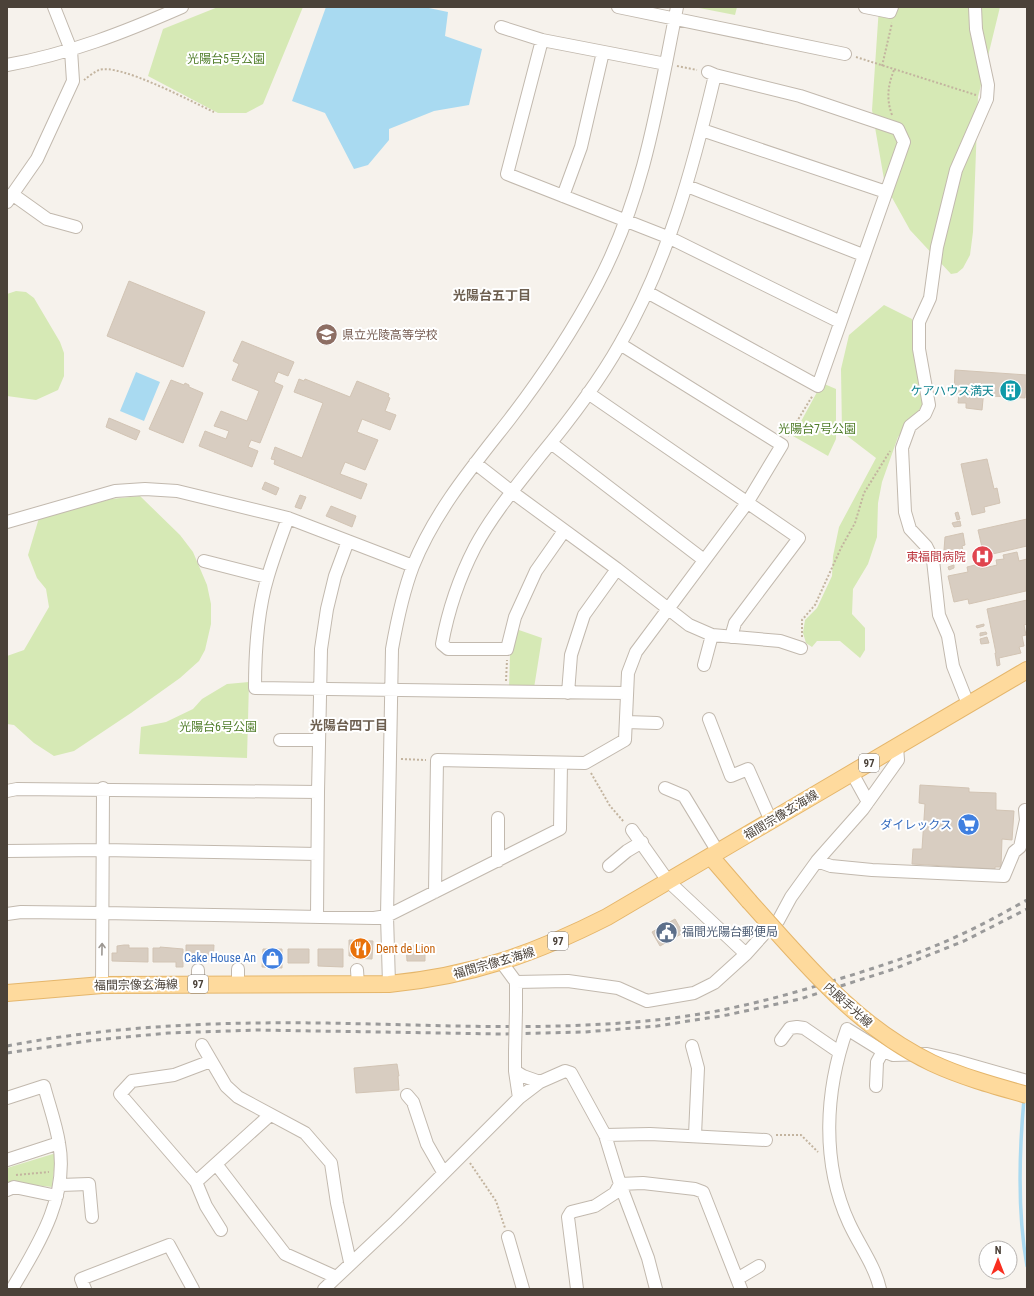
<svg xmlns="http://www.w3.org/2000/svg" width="1034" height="1296" font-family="'Roboto Condensed','Noto Sans JP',sans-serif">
  <rect width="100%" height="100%" fill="#f6f2ec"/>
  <path fill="#d6e9b5" d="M218,7H303L263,104L246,113H218L148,76L163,29Z
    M694,7H737L735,15Z
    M879,7H1000L978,97L973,232L970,255L963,268L957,273L951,274L910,230L885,185L872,110Z
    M16,291L26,292L34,298L60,342L64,353V376L58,390L36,400L7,396V294Z
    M884,305L912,319L926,401L898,437L882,482L878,503L877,537L868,564L853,589L852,614L865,628V650L860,658L840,641H817L812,647L806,643L803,633L805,620L817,608L832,576L833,556L839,527L876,458L842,432L841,369L849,335Z
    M822,383L836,389V439L828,456L793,436Z
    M140,496L180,535L193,552L207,585L211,604V624L205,650L199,661L180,678L131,713L74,751L54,756L34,743L14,725L7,724V656L24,650L49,607L46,589L37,578L28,555L39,518L111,499Z
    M516,629L542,638L534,688H509L510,654Z
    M249,682L247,758L139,754L141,727L166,722L193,709L202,699L227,684Z
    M56,1153L52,1187L7,1182V1168Z"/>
  <path fill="#a9daf1" d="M326,7H424L448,12L445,36L482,49L469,105L434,111L389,129V140L368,165L354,169L325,113L292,101Z
    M136,372L160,382L144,421L120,411Z"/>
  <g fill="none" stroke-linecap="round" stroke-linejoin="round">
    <path stroke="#a9daf1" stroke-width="3.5" d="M1024,1099C1019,1154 1017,1211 1027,1266"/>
  </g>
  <path fill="#d8cdc1" stroke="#d2c4b4" d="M129,281L205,312L183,367L107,336Z
    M242,341L294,362L288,376L278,372L274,382L283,386L260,443L251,440L248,447L258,451L252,467L199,446L205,431L226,439L229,431L214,426L221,411L247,421L259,391L232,380L239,364L233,361Z
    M955,370L1027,375L1025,398L992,396L993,389H984L982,410L966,408V403H958L959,394H954Z
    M299,379L304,381L305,379L350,397L357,381L389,394L388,397L390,398L385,411L396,415L390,430L362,419L357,432L378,440L365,470L345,462L340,474L367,484L361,499L274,464L275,460L271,459L275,447L302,458L323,403L294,392Z
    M171,380L184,385L185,383L189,385V387L203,393L183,443L149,429Z
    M109,418L140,431L136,440L106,427Z
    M987,459L994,489L997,488L1000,503L984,507L985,512L972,515L961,464Z
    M265,482L279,488L276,495L262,489Z
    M300,495L306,497L301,509L295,507Z
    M331,506L356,516L352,527L326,516Z
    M958,512L960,519L957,520L955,513Z
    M1027,519V546L984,556L978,530Z
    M960,521L961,526L954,527L952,523Z
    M963,533L965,545L962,546L965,559L947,562L944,550L945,537Z
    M1017,552L1019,561L1027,559L1026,591L969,604L968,599L954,602L948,576L968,572L967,567L979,564L980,569L997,565L996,560L1004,559L1003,555Z
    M954,565V568L949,570L948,567Z
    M1027,600V624L1024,625L1026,635L1022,636L1024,646L1019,647L1021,653L999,658L1000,665L997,666L995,653H996L987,609Z
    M984,624V626L977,628L976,626Z
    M986,632L987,634L980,636V633Z
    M987,637L989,643L981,644L980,639Z
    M920,785L969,788V792L996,793V810L1014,811L1012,840L1002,839L1001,867H995V869L912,864L913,849H922L925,804L919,803Z
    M675,919L683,933L660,946L652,932Z
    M349,940L373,941L372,959L353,958V956H349Z
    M124,945H129V948H148V962L112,961V953H117V946Z
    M186,945H214L213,961H188V957H186Z
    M406,946H420V951H425V961H407Z
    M160,947L183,949V967H176V962H153V948H160Z
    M263,949H282V968L262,967Z
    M288,949H309V963H288Z
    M318,949H343V967L318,966Z
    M397,1064L399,1076H398L399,1090L356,1093L354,1068Z"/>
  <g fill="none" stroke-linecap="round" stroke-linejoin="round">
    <defs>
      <path id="minor" d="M618,7L845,54
        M865,7L890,12L892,7
        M501,27L542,40L666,64
        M542,40L507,174L670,238L840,322
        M7,65C69,54 125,32 182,7
        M702,130L886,192
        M687,186L863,255
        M12,194L47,219L76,227
        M563,196L581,147L603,52
        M7,202L37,159L73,81L71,50L54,7
        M647,292L818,386L904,142L898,129L800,96L715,75L708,72
        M588,393L799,538L735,623L731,637
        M551,443L704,560
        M475,463L512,492L617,569L689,625L712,635L780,641L801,648
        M288,518C281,537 274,556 268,576C257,612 255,651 255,688L626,693
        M7,522L115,491L145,489L177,491L288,518L413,566
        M564,531L536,571L515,617L507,649H448L442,644C448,611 459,578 475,547C492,515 518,484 540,456C569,421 598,383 620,344C668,261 693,168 715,75
        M204,561L267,577
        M704,665L712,635
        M568,693L571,655L584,615L617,569
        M968,704L953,666L948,636L939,615L933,560L926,546L910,529L905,512L902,448L910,426L925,414L929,405L919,349V322L930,298L937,247L956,170L987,99L988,85L976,29L975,7
        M709,719L731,776L748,769L771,821
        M626,722L657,723
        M280,740H319
        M852,773L868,802
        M665,788L684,796L718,852
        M7,791L17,789L318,792
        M498,818V861
        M632,830L668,881L746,954
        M7,851L102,850L317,854
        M817,861L831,866L872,870L1004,876L1014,852L1020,847L1026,820L1025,810
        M609,866L627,851L642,842
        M435,892L437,760L585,763L625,740L628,673L636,652L747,503L782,445L620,344
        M7,914L21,912L102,913L374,918L387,916L560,829L561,763
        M317,917L318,792L321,649L327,609L335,576L348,541
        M778,921L791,897L817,861L863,809L898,760L897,747
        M502,963L516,982V1010
        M198,970V984
        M357,970L358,985
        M516,982L568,981L618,988L647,1001L694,993L714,983L746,954L763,935
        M238,984V969
        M389,984L387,916L392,649C397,621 403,592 413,566C435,511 473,466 509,420C542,377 572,332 597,285C644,197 658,103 677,7
        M102,985L103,788
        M781,1040L790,1028L797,1027L804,1028L839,1052
        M202,1045L226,1086L238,1097L305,1133L331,1163L337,1203L350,1262
        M692,1046L698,1068L695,1135
        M515,1052V1071L519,1098
        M211,1061L174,1075L132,1081L120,1094L196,1182L206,1206L221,1230
        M515,1071L523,1076L540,1082
        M876,1086L877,1062L883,1051
        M407,1095L413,1102L427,1144L443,1172
        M7,1098L44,1086C49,1105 56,1124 59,1143C69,1197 38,1245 12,1289
        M605,1135L650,1134L766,1140
        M7,1160L59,1143
        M216,1164L285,1254L336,1277
        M196,1182L270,1115
        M60,1185L89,1184L92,1217
        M7,1190L14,1187L57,1196
        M508,1237L523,1289
        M737,1279L759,1266
        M85,1289L81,1279L169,1245L193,1289
        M324,1289L396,1221L519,1098L540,1082L565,1071L571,1073L605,1135L620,1184L648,1258L656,1289
        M577,1289L568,1217L571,1212L595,1206L615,1193L620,1184L643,1183L695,1189L703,1192L741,1289
        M880,1289C875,1266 859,1245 849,1223C821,1162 825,1091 847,1029L881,1050L893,1055L927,1054L953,1060L1027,1081"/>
      <path id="major" d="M711,857L749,901
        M7,993L102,985L389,984C471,976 534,954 607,917L1027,670"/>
    </defs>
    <use href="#minor" stroke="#c2b9ae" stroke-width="14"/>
    <use href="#major" stroke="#e5b66b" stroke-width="18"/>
    <path stroke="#c3b49f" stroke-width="2" stroke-dasharray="2 2" stroke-linecap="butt" d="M856,57L976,95
      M677,66L697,70
      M882,66L892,23
      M84,80C88,77 94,72 99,70C120,63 192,102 214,112
      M892,115C886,99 888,85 894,70
      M788,436L813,395
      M802,637V620L815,605L841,548L855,523L864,493L890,451
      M506,681L507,660
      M401,759L426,760
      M591,773L610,806L624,822
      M776,1135H801L818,1152
      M470,1163L496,1201L505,1228
      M16,1175L49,1172"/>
    <use href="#minor" stroke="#fff" stroke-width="12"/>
    <use href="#major" stroke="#feda9d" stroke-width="16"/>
    <path stroke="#9a9a9a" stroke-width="3" stroke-dasharray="5 5" stroke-linecap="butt" d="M7,1046C89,1030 174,1024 257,1023C390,1021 523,1034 655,1020C717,1014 779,998 839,979C881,966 922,953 962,934C984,924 1005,912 1027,900
      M7,1053L95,1040L168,1033L257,1030L501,1034L585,1032L657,1026L727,1015L800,999L894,969L964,941L1027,909"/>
    <defs>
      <path id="minor-bridge" d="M515,1052L516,1010"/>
      <path id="major-bridge" d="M749,901C805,963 855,1026 932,1063C962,1077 995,1086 1027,1095"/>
    </defs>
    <use href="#minor-bridge" stroke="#c2b9ae" stroke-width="14" stroke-linecap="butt"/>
    <use href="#major-bridge" stroke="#e5b66b" stroke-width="18" stroke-linecap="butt"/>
    <use href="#minor-bridge" stroke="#fff" stroke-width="12"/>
    <use href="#major-bridge" stroke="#feda9d" stroke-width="16"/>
  </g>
  <defs><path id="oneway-shaft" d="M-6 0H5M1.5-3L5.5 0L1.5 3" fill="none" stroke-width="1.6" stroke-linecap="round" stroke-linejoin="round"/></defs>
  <use stroke="#9c9792" href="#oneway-shaft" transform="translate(102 949) rotate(-89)"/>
  <defs>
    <symbol id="school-disc" viewBox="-11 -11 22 22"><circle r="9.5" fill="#8d6e63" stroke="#fff"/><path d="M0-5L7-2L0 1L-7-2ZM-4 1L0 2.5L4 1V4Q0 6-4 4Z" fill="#fff"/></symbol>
    <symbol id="building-disc" viewBox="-11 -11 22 22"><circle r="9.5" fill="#0f9aa8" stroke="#fff"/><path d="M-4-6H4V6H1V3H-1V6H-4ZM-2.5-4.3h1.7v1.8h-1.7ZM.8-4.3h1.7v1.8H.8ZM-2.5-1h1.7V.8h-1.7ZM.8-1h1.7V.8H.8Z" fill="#fff"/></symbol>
    <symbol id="hospital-disc" viewBox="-11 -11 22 22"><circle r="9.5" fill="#e0444e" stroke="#fff"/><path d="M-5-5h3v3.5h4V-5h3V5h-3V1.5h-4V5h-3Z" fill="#fff"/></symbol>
    <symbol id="supermarket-disc" viewBox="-11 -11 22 22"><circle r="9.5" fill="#3f7fe0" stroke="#fff"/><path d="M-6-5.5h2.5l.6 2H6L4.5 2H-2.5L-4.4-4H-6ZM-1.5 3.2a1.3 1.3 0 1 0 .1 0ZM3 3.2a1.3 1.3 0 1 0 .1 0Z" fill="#fff"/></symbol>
    <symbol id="civic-disc" viewBox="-11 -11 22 22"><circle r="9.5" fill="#5c6f8a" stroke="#fff"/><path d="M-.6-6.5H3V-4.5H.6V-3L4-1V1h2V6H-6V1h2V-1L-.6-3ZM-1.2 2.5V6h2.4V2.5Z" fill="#fff"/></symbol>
    <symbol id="restaurant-disc" viewBox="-11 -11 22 22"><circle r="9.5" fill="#e8710a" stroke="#fff"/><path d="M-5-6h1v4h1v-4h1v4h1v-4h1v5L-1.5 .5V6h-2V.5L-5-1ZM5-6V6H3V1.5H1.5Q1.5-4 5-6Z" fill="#fff"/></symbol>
    <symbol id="shop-disc" viewBox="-11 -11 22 22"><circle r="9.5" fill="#3f7fe0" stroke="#fff"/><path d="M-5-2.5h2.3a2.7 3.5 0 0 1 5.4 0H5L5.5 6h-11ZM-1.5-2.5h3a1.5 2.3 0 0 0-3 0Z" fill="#fff"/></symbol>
  </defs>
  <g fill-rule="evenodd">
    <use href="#school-disc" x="314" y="322" width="25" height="25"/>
    <use href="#building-disc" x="998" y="378" width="25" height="25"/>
    <use href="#hospital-disc" x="970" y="544" width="25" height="25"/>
    <use href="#supermarket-disc" x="956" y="812" width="25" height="25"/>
    <use href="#civic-disc" x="654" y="920" width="25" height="25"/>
    <use href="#restaurant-disc" x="348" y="936" width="25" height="25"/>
    <use href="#shop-disc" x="260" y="946" width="25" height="25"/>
  </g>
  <g text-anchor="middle" stroke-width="4" stroke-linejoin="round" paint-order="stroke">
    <g fill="#fff" stroke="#817b74" stroke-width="1">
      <rect x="859" y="754" width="20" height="18" rx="3"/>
      <rect x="548" y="932" width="20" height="18" rx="3"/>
      <rect x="188" y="975" width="20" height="18" rx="3"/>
    </g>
    <g font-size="11" font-weight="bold" fill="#4b4239">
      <text x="869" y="767">97</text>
      <text x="558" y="945">97</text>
      <text x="198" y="988">97</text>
    </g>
    <g font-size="12" fill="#517e2b" stroke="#fff">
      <text x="226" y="63">光陽台5号公園</text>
      <text x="817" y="433">光陽台7号公園</text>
      <text x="218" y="731">光陽台6号公園</text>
    </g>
    <g font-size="12" fill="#785e54" stroke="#fff" text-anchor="start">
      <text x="342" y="339">県立光陵高等学校</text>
    </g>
    <g font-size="12" fill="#0d838f" stroke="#fff" text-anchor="end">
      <text x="994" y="395">ケアハウス満天</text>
    </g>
    <g font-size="12" fill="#be3a42" stroke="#fff" text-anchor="end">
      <text x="966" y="561">東福間病院</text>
    </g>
    <g font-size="12" fill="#4b4239" stroke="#fff">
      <text transform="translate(781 815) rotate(-31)" y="4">福間宗像玄海線</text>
      <text transform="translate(494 963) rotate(-16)" y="4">福間宗像玄海線</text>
      <text transform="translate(136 985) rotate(-1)" y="4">福間宗像玄海線</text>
      <text transform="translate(848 1005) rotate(42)" y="4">内殿手光線</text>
    </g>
    <g font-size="12" fill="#366cbe" stroke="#fff" text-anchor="end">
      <text x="952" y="829">ダイレックス</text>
      <text x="256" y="962">Cake House An</text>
    </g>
    <g font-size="12" fill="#4e5e75" stroke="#fff" text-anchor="start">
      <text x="682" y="936">福間光陽台郵便局</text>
    </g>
    <g font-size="12" fill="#c56008" stroke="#fff" text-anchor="start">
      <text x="376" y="953">Dent de Lion</text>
    </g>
    <g font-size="13" font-weight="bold" fill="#6d5f50" stroke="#fff">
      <text x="492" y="300">光陽台五丁目</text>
      <text x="349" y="730">光陽台四丁目</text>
    </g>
  </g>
  <rect width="1034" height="1296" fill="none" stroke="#4b4239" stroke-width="16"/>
  <g transform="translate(998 1260)"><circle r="19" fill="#ffffff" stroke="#b7b3b0"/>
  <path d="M0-3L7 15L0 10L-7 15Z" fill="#f92e1f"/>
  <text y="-6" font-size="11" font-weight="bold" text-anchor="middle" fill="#4b4239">N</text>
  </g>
</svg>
